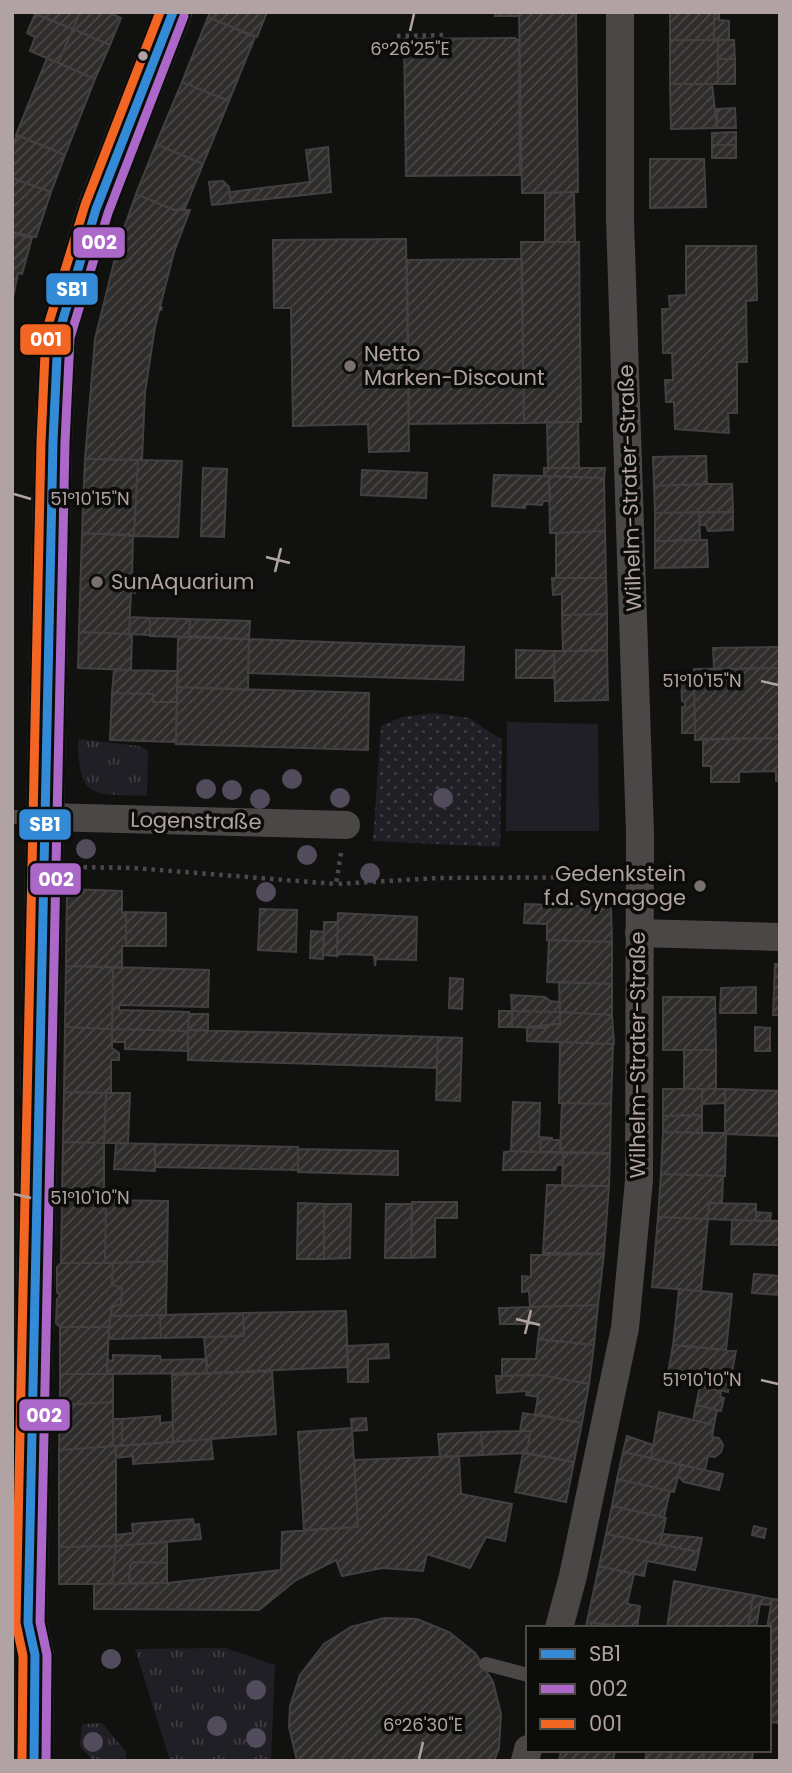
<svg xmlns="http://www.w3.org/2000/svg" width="792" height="1773" font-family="Poppins,sans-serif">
  <defs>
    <pattern id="grass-tufts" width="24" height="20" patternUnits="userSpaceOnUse" patternTransform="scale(1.75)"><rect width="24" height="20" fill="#211f26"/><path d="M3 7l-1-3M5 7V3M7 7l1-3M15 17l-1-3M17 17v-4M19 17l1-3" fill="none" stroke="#3f3c42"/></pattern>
    <pattern id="park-dots" width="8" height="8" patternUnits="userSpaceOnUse" patternTransform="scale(1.75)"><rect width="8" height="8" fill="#211f26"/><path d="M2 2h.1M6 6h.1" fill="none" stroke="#3f3c42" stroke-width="1.8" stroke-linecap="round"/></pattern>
    <pattern id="building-hatch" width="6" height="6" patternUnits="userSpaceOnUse" patternTransform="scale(1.75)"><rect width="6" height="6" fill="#2e2d2c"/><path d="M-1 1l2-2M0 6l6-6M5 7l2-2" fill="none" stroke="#4a4847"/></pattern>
  </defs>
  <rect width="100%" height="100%" fill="#111110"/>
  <path fill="url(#grass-tufts)" d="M78,739L139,746L148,751L147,796C93,794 78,800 78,739Z
    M226,1648L275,1665L271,1761H170L135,1649Z
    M102,1723L126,1752V1761H93L80,1746L82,1724Z"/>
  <path fill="url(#park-dots)" d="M435,713L469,718L502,740L500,847L373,841L381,726L402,717Z"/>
  <path fill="#211f26" d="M507,722L598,724L599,831H506Z"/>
  <path fill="url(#building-hatch)" stroke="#444040" stroke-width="2" d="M31,12H80L73,29Z
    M80,12H108L121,18L110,45L73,29Z
    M210,12H267L257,37L208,17Z
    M495,12H519V16H495Z
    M519,12H576L578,192L522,193Z
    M670,12H714V40H670Z
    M35,14L73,29L58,63L30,51L35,37L27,33Z
    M714,14H719V20L729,21V40H714Z
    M208,17L255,37L229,101L182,82Z
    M73,29L110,45L95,79L58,63Z
    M515,38L519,41L520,175L406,176L404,39Z
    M670,40H718V84H670Z
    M718,40H734L735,59H718Z
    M47,58L95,79L65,155L16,135Z
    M718,59H735V84H718Z
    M182,82L229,101L203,164L156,144Z
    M670,84H712L717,128L671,129Z
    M735,108L736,128H717V109Z
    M736,132V145H712V133Z
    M17,135L65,155L51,192L12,178V148Z
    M156,144L203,164L185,208L174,210L136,194Z
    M712,145H736V158H712Z
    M328,147L331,192L231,203L230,192L310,182L306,150Z
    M650,159H704L706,207L650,208Z
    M12,178L51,192L36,237L12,232Z
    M223,181L229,187L231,203L212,205L209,182Z
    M574,192L575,242H545V193Z
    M136,194L174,210H190L174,252L155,327L145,392L142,460L85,459L95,339L119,242Z
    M12,233L32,238L22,274L18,273L12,303Z
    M406,239L409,451L369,452L368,424L293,426L291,308H274L273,240Z
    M521,242H579L581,422L524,423Z
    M686,246H756L757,300L746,301L747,362H737V413H728L729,433L675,429L674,402H666L665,380H673L672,353H663L662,309H670L669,296L686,295Z
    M522,259L524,423L409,424L407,260Z
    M547,422H578L579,468H548Z
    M696,456H706L707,484L654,486L653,457Z
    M85,459L138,460L134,536L82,533Z
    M138,460L182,461L178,537L134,536Z
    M203,468L227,469L224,537L201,536Z
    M544,468H605L604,478L544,476Z
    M362,470L427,473L426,498L361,495Z
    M494,475L549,476L550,501H543L542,505L526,504L525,508L492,506Z
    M549,476L604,478L605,531L550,533Z
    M707,484H732L733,512L655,513L654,486Z
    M699,512L700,540L655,541V513Z
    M699,512H733V530L708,531L706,525H700Z
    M605,531L606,578H556V533Z
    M82,533L133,535L132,579H135V593L131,592L129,634L79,632Z
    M700,540H707L708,567L655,568V541Z
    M552,578H606L607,614L562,615V594L553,595Z
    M607,614V650L563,651L562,615Z
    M130,617L150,618V635L129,634Z
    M150,618L190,619L189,637L150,636Z
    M190,619L250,621L249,639L189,636Z
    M79,632L132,634L131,670L78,668Z
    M178,637L249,639L248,690L177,687Z
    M249,639L464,647L463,680L248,673Z
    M780,647V668L714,669L713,648Z
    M516,650L554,651V678H516Z
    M554,651H607L608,700L555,701Z
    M780,668V738L695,740L694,669Z
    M114,670L178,671L177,702H153V694L112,693Z
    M681,676H694L695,733H682V707L685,708V702L682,701Z
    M177,687L369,693L368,750L176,744Z
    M112,693L153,694V702H177L176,742L110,740Z
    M780,738V781H776V771L739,772V782H711V766H703V739Z
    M67,889L122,891V913L126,912V946H122V968L66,966Z
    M525,904L611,907L612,942L547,940V924L524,923Z
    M260,909L297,910L296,952L258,950Z
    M126,912L166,913V946H126Z
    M338,913L417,917L416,960L376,959L375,966L374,955L339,954L337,956Z
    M324,922H338L337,956L323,955Z
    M311,931L324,932L323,959L310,958Z
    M549,940L612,942V984L547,982Z
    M775,964H780V1015H773Z
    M66,966L113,967L112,1029L65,1027Z
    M113,967L209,970L208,1007L119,1005V1010L189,1012L188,1031L112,1029Z
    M450,978L463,979L462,1009L449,1008Z
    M559,982L612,984V1015L560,1012Z
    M756,987V1013H720L721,988Z
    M511,995L545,997L550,1001L559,1002L560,1012L512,1011Z
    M663,997H715L716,1050H663Z
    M499,1011H512V1027H499Z
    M512,1011L560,1012V1024H551L546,1028L512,1027Z
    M560,1012L612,1015L614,1044L527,1041V1027L560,1024Z
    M189,1014H208V1030H188Z
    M65,1027L112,1029V1048L119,1053V1060H111V1093L64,1092Z
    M755,1027L770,1028V1051H755Z
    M112,1029L188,1031V1051L125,1049V1042H112Z
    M188,1030L438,1037L437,1068L188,1060Z
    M438,1037L462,1038L460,1101L436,1100Z
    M560,1042L613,1044L611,1104L559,1103Z
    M684,1050H716V1089H684Z
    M663,1089H702V1115L663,1116Z
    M702,1089H725V1103L702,1104Z
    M725,1089L780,1091V1136L725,1134Z
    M64,1092L106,1093L104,1143L63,1142Z
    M106,1093H130L128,1143H104Z
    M513,1102L540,1103L539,1137L553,1138L541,1139L540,1152L511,1151Z
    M562,1103L611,1104L610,1153L560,1152Z
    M702,1115V1133L663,1132V1116Z
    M663,1132L726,1133L725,1176L661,1174Z
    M541,1139L561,1140L560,1152H540Z
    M63,1142L104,1143V1200L62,1199Z
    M116,1143L155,1144V1171L114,1169Z
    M155,1144L298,1147V1170L155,1167Z
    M298,1149L398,1151V1175L298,1172Z
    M511,1151L563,1153V1165H557L555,1170H503L504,1152Z
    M563,1153L610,1154L609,1186H562Z
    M661,1174L723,1176L722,1203H709L708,1219L658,1217Z
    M547,1185L609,1186L604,1253H543Z
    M62,1199L106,1200L105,1263H61Z
    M106,1200L168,1201L167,1261L105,1263Z
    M412,1202H457V1218H435V1257L411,1258Z
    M298,1203L324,1204V1259H297Z
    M709,1203L756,1204V1221L708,1219Z
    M324,1204H351L350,1258L324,1259Z
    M386,1204H412L411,1258H385Z
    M756,1212L771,1213L770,1221H756Z
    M658,1217L708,1219L701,1291L652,1287Z
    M732,1220L780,1221V1245L731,1244Z
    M604,1254L598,1305L530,1307L529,1291L522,1292V1276L531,1277V1255Z
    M167,1261L166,1315L111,1316L112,1307L121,1304L122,1288L112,1285L113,1263Z
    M61,1263H113L112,1285L122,1288L121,1304L112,1307L109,1327H60L56,1323L57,1299L60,1296L57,1292V1267Z
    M754,1274L780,1276V1295L752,1293Z
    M679,1289L732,1294L726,1350L673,1345Z
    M598,1305L594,1345L538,1339L540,1324H500L499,1308Z
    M346,1311L348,1367L207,1373L204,1337L244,1336L243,1313Z
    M243,1313L244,1336L161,1338L160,1315Z
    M160,1315L161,1338L109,1339L110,1316Z
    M60,1327H109L107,1374H60Z
    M538,1339L594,1345L589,1384L541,1375L502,1376V1359H536Z
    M388,1344L389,1358L368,1359V1382H348L347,1346Z
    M673,1345L736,1351L728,1392L667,1378Z
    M113,1355L160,1356L161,1360L207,1359V1373L107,1374V1360L113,1361Z
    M272,1371L276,1434L173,1442L172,1375Z
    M60,1374H113V1402L60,1405Z
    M541,1375L589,1384L582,1423L535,1414L538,1397L526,1395L527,1391L497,1393L496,1376Z
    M700,1386L721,1391L720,1397L724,1398L721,1411L696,1405Z
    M113,1402V1446L59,1450L60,1405Z
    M696,1405L717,1410L714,1425L693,1420Z
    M659,1412L714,1425L712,1437L719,1438L723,1445L721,1452L715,1457L708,1456L705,1470L651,1458Z
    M523,1413L582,1423L574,1462L526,1453L531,1431H520Z
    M160,1416V1423L173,1422V1442L122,1446V1419Z
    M366,1418L367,1430L352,1431L351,1419Z
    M113,1419H122V1446H113Z
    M352,1428L358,1527L304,1530L298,1432Z
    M520,1431H531L526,1453L483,1455L481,1432Z
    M481,1432L483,1455L440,1457L438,1434Z
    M627,1436L653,1445L651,1458L623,1452Z
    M211,1439L213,1459L133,1464V1456L116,1458V1446Z
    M116,1446V1546L59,1547V1450Z
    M623,1452L681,1465L674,1492L617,1479Z
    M523,1453L574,1462L566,1502L515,1492Z
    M459,1456L461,1494L512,1504L505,1541L486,1537L470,1568L427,1554L423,1571L382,1568L342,1576L336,1560L296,1580L259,1610L94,1609V1584L167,1583L281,1570L282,1532L358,1527L354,1460Z
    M681,1465L723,1474L719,1490L684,1482L678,1476Z
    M617,1479L670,1491L664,1517L612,1506Z
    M612,1506L666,1518L660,1544L606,1534Z
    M193,1519L194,1525L199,1524L201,1539L116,1546V1535L133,1533L132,1524Z
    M754,1526L766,1529L764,1538L752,1535Z
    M606,1534L699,1552L695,1570L647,1561L644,1576L599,1566Z
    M662,1534L702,1538L699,1552L660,1544Z
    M167,1542V1563L133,1562L130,1566L129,1583L112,1584L116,1546Z
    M116,1546L112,1584H59V1547Z
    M133,1562L167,1563V1583H129L130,1566Z
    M599,1566L634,1574L627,1604L640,1606L637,1628L587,1622Z
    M674,1581L753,1595L748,1628H667Z
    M753,1595L772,1599L771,1605L760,1604L756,1628H748Z
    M772,1599L780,1600L779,1723L769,1722L767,1628Z
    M384,1618L417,1619L449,1632L475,1653L493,1682L501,1714L499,1748L494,1761H297L289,1727L290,1706L300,1675L324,1644L351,1627Z
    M587,1622L626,1628H586Z
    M561,1750H615L613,1761H559Z
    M647,1750H672L670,1761H645Z
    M672,1750H705L703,1761H670Z
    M705,1750L729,1752L728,1761H703Z
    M729,1750H753L752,1761H728Z"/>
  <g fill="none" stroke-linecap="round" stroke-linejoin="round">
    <path stroke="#4c4848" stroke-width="4.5" stroke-dasharray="3.5 5" stroke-linecap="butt" d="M397,36L444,35
      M159,308L164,309
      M341,853L336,884L438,878L614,877
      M75,867L134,868L336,884"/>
    <path stroke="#4b4746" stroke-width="14" d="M12,817H42
      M486,1664L528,1675"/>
    <path stroke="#4b4746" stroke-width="28" d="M46,817L346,825
      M639,933L780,937
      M559,1628L573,1576L625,1328L639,1180L640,833L620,219V12
      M525,1761L528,1749"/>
    <path stroke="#484646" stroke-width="38" d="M34,1761L35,1655L28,1623L53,442L58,336L96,209L173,12"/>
    <defs>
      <path id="bus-1" d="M34,1761L35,1655L28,1623L53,442L58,336L96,209L173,12"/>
      <path id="bus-2" d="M46,1761L47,1655L40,1622L65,442L70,338L108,213L184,16"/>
      <path id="bus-3" d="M22,1761L23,1656L16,1623L41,442L46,332L85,205L160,12"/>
    </defs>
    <use href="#bus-1" stroke="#0c0c0b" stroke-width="14"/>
    <use href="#bus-2" stroke="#0c0c0b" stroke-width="14"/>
    <use href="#bus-3" stroke="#0c0c0b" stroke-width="14"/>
    <use href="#bus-1" stroke="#338bd7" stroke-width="9"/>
    <use href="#bus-2" stroke="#ac68c9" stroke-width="9"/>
    <use href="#bus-3" stroke="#f26522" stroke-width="9"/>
  </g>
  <g fill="#524b5c">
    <circle cx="292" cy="779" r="10"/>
    <circle cx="206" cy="789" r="10"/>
    <circle cx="232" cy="790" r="10"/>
    <circle cx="340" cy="798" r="10"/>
    <circle cx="443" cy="798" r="10"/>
    <circle cx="260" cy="799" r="10"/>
    <circle cx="86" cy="849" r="10"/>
    <circle cx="307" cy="855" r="10"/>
    <circle cx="370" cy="873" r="10"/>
    <circle cx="266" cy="892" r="10"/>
    <circle cx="111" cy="1659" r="10"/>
    <circle cx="256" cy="1690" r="10"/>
    <circle cx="217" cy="1726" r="10"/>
    <circle cx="256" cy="1738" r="10"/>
    <circle cx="93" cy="1742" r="10"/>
  </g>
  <path fill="none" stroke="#b1a3a3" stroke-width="2.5" d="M410,31L414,14M14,494L31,499M266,557L290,563M275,572L281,548M761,681L778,685M14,1194L31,1198M516,1319L540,1325M525,1334L531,1310M761,1380L778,1384M419,1759L423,1742"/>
  <circle fill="#b1a3a3" stroke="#0c0c0b" stroke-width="2.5" cx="143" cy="56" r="6"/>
  <g fill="#797070" stroke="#0c0c0b" stroke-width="2.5">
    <circle cx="350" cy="366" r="7"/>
    <circle cx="97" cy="582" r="7"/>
    <circle cx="700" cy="886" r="7"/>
  </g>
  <g text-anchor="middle" stroke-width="7" stroke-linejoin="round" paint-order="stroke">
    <g font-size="21" fill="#b1a3a3" stroke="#0c0c0b" text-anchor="start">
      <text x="364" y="361">Netto<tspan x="364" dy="24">Marken-Discount</tspan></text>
      <text x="111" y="589">SunAquarium</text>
      <text x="686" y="881" text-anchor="end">Gedenkstein<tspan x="686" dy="24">f.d. Synagoge</tspan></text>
    </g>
    <g font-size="21" fill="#b1a3a3" stroke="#0c0c0b">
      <text transform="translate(630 488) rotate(-92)" y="7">Wilhelm-Strater-Straße</text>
      <text transform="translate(196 821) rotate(1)" y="7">Logenstraße</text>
      <text transform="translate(638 1055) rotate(-90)" y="7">Wilhelm-Strater-Straße</text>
    </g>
  </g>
  <g font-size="18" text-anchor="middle" fill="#b1a3a3" stroke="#0c0c0b" stroke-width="7" stroke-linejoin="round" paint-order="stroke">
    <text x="410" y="55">6°26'25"E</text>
    <text x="90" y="505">51°10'15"N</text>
    <text x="702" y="687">51°10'15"N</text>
    <text x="90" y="1204">51°10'10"N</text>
    <text x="702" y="1386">51°10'10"N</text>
    <text x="423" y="1731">6°26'30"E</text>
  </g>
  <g stroke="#0c0c0b" stroke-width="2.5">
    <rect x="72" y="226" width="54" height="33" rx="7" fill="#ac68c9"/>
    <rect x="45" y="272" width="54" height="34" rx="7" fill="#338bd7"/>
    <rect x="19" y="323" width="53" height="33" rx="7" fill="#f26522"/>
    <rect x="18" y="808" width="54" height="33" rx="7" fill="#338bd7"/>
    <rect x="29" y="862" width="53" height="34" rx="7" fill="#ac68c9"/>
    <rect x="18" y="1398" width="53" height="34" rx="7" fill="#ac68c9"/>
  </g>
  <g font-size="19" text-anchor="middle" font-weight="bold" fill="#fff">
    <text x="99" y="249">002</text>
    <text x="72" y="296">SB1</text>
    <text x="46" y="346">001</text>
    <text x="45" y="831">SB1</text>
    <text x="56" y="886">002</text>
    <text x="44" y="1422">002</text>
  </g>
  <rect width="792" height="1773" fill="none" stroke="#b1a3a3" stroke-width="28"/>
  <rect x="526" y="1626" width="245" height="126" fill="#0c0c0b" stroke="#4e4848" stroke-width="2"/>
  <rect x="540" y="1649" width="35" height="10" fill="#338bd7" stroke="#4e4848" stroke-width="2"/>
  <text x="589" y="1661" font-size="21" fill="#b1a3a3">SB1</text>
  <rect x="540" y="1684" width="35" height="10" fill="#ac68c9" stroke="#4e4848" stroke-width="2"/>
  <text x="589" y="1696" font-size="21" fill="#b1a3a3">002</text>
  <rect x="540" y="1719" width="35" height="10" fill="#f26522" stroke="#4e4848" stroke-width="2"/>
  <text x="589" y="1731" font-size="21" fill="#b1a3a3">001</text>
</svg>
